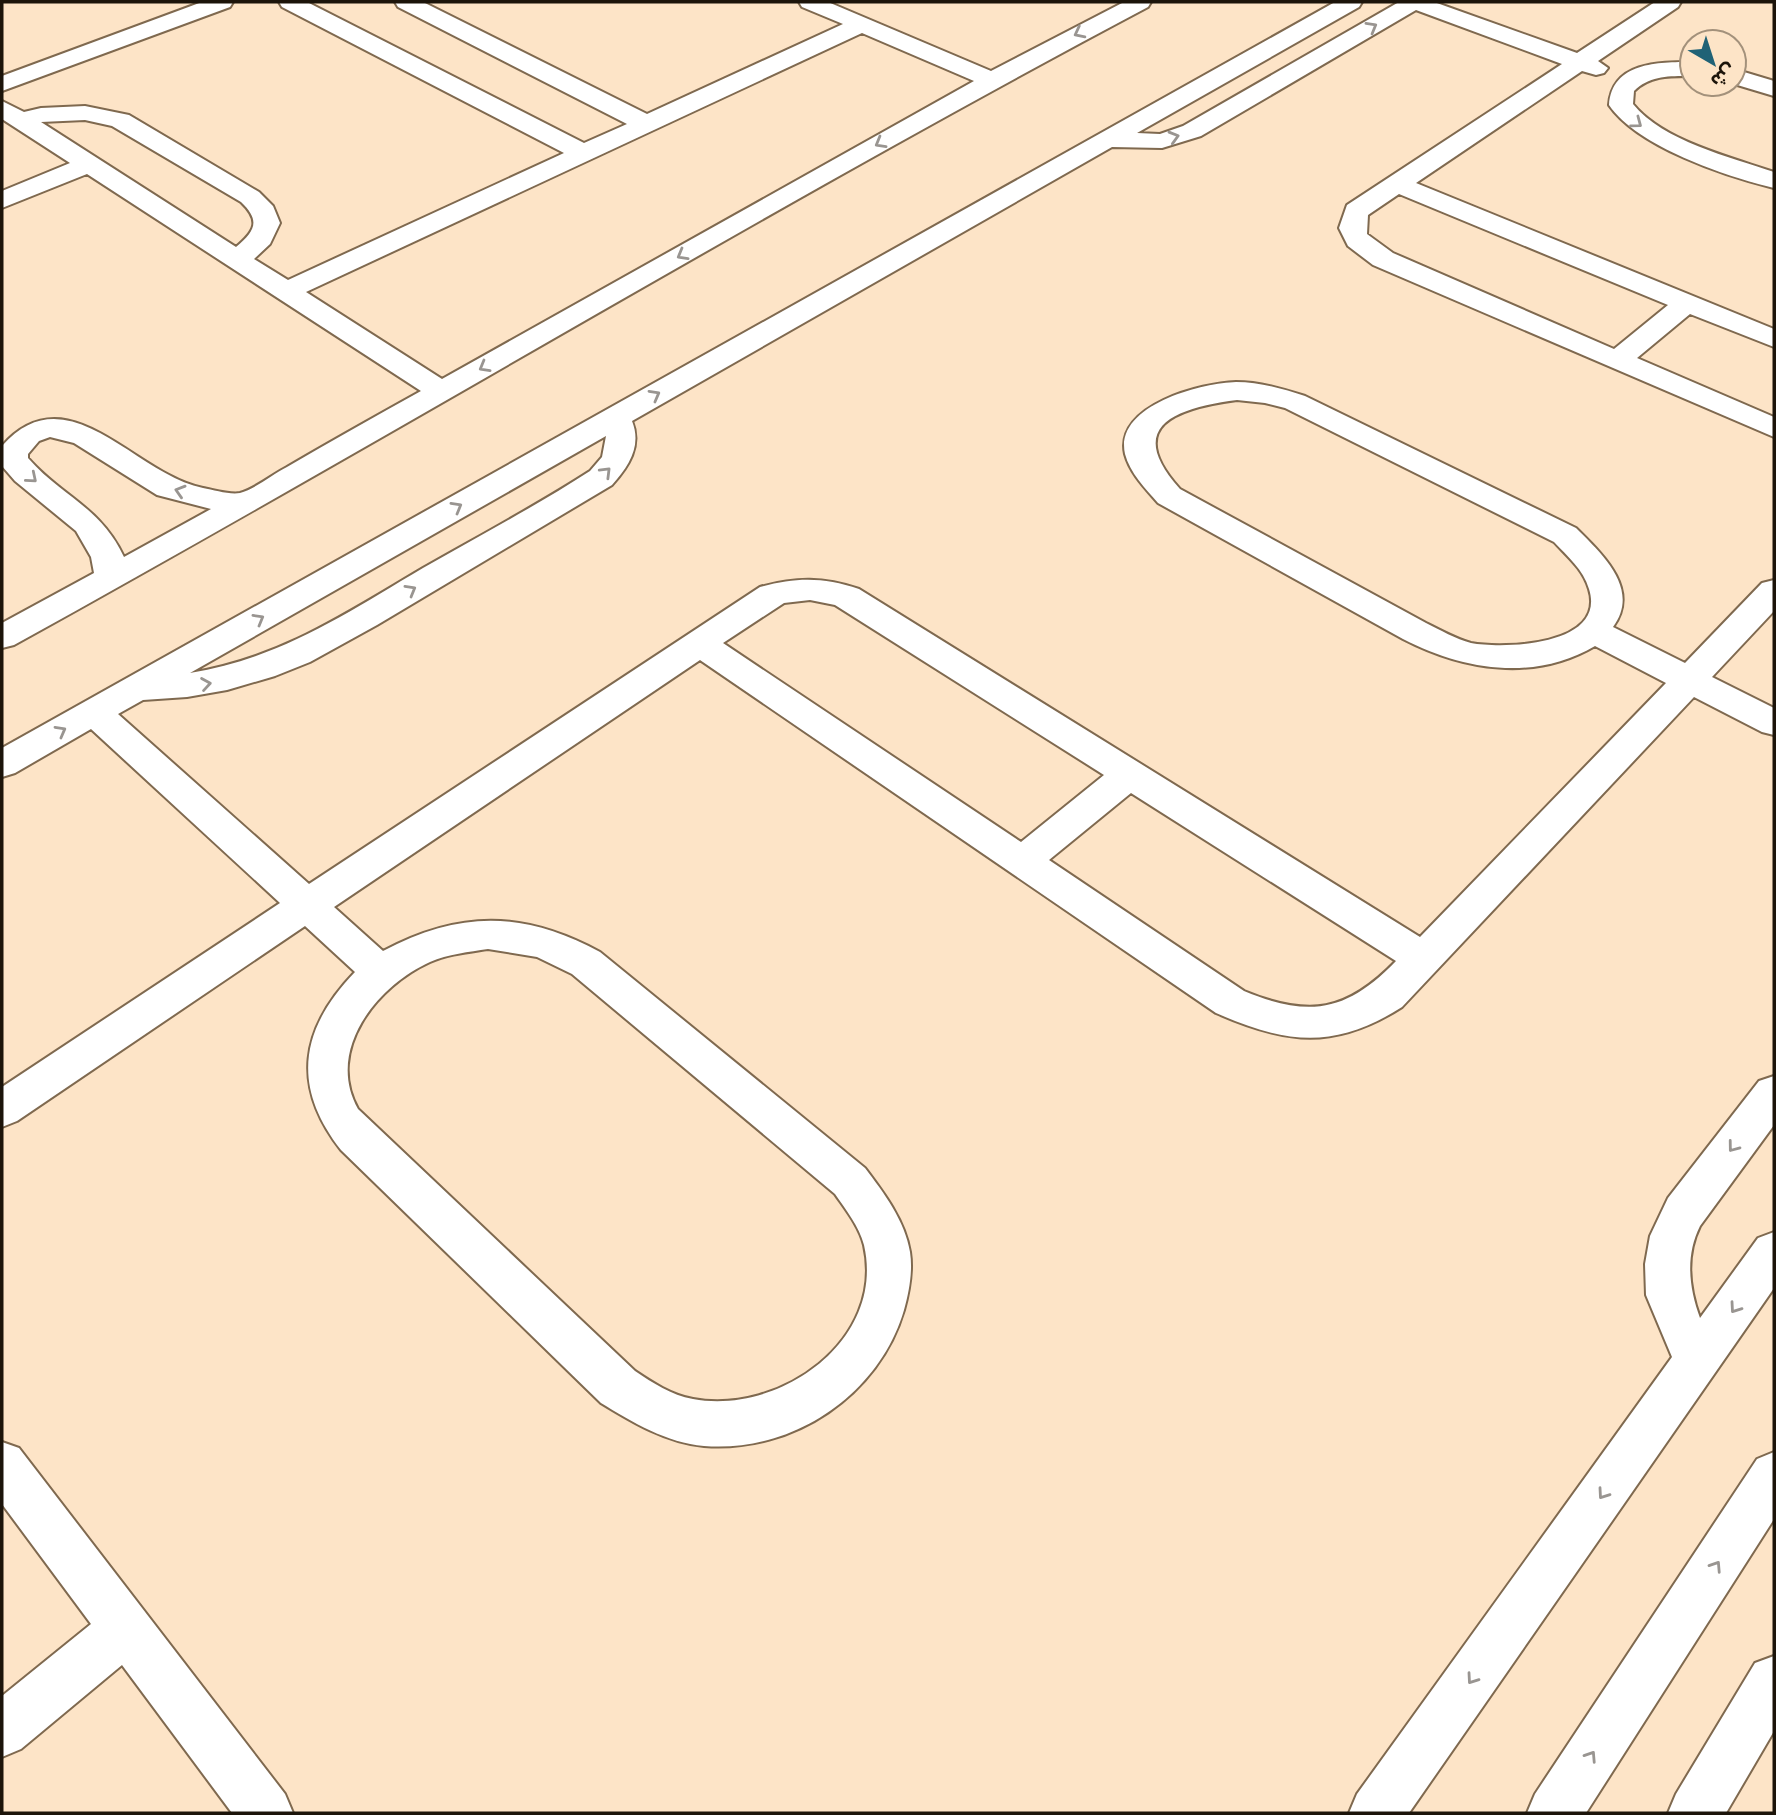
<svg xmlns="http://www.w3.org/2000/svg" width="1776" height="1815" font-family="'Asap Condensed','Noto Sans Arabic',sans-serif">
  <rect width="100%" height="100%" fill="#fde4c7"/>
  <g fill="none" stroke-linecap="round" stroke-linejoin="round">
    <defs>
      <path id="minor" d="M202,2H233L230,7L2,91V76Z
        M279,2H307L584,143L627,124L398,7L395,2H423L647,114L843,24L802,7L799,2H828L991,71L1124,2H1151L1148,7C765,210 393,436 14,645L2,648V623L94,573L91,557L76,531L15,481L2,466V446C68,371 135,475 203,488C214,490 230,495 240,493C255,489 273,474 287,467C331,441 376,416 421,391L87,174L2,208V191L70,163L2,119V101L24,112L41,108L85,106L129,115L259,192L273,206L280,223L270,244L254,259L288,280L564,153L282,7ZM862,33L974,81L442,379L306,292ZM85,120L112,126L241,202C261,221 255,231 236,247L41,122ZM50,437L74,443L157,495L211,509L124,557C100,506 62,497 28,458V454L39,441Z
        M1335,2H1362L1359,7L1137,133L1160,134L1183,126L1399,2H1434L1577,53L1655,2H1681L1678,7L1598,61L1608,68L1604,73L1596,75L1582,71L1416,183L1774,329V347L1690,314L1637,358L1774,417V437L1373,265L1348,246L1339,228L1347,205L1562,64L1416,10L1201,136L1162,148L1112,147L632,421C642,446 629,466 612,485L377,625L310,662L275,676L227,690L187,697L143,700L118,714L309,884L760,587C796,577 824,577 859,589L1420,937L1666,683L1595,646C1534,682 1463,670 1403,639L1158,503C1145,488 1130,473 1125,454C1114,405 1202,383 1236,382C1260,382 1283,389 1305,396L1576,528C1602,554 1641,589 1613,627L1685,663L1762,583L1774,580V611L1712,677L1774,708V735L1762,732L1694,697L1402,1007C1335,1050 1286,1044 1216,1013L700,660L334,907L383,951C460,910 524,911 600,952L865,1168C884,1193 905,1221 910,1252C913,1271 909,1292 904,1310C879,1395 793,1453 704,1446C667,1443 632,1422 601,1403L341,1150C291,1086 300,1029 355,972L305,926L17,1121L2,1127V1087L280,903L91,729L15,773L2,777V748ZM1399,194L1668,305L1614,349L1393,253L1367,234L1368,215ZM1237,400L1265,403L1285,408L1554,542C1568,557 1583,569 1589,589C1607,646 1504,649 1471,643C1456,639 1440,630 1426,623L1180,489C1123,426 1176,408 1237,400ZM606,436L602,457L590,471C536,506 479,536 423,568C345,614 281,658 190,673ZM810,600L835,605L1104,775L1021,842L723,643L784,603ZM1131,793L1396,961C1347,1012 1309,1018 1244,991L1049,860ZM488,949L537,957L572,974L835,1194C846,1210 859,1226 864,1245C886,1341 779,1415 693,1399C671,1395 653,1383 635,1371L358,1109C325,1050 377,986 430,962C448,954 469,952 488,949Z
        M1692,62V76C1671,76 1650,75 1634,91L1633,104C1663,141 1730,157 1774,172V188C1725,176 1638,147 1609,105C1612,62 1658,62 1692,62Z
        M1734,69L1774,81V96L1734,84Z
        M1774,1076V1125L1700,1226C1685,1256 1689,1288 1700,1318L1758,1238L1774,1232V1288L1409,1813H1349L1357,1794L1672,1357L1646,1295L1645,1264L1650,1236L1668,1198L1759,1081Z
        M2,1442L19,1448L285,1794L293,1813H232L122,1665L21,1749L2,1757V1696L91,1624L2,1504Z
        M1774,1452V1519L1586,1813H1527L1535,1794L1757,1459Z
        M1774,1656V1731L1726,1813H1668L1676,1794L1755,1663Z"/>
    </defs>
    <use href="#minor" stroke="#7f694f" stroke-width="4"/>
    <use href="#minor" fill="#fff" fill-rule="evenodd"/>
  </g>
  <defs><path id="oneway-chevron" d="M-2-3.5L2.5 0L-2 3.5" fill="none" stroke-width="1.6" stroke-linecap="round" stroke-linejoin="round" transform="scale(1.75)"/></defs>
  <g stroke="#999591">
    <use href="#oneway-chevron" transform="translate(1372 27) rotate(-30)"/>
    <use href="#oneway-chevron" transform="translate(1079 33) rotate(153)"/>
    <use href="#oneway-chevron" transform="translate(1637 123) rotate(37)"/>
    <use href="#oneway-chevron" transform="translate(1174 137) rotate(-16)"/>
    <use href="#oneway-chevron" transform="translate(880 143) rotate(150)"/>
    <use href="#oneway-chevron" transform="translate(682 255) rotate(150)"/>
    <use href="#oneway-chevron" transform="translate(484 367) rotate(150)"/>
    <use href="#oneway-chevron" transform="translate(655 395) rotate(-29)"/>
    <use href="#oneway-chevron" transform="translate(606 472) rotate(-45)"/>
    <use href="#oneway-chevron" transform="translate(32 478) rotate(40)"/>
    <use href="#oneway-chevron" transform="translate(180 491) rotate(-163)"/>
    <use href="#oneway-chevron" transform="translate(457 507) rotate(-30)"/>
    <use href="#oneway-chevron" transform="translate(411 590) rotate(-30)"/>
    <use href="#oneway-chevron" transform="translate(259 619) rotate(-30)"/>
    <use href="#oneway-chevron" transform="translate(206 684) rotate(-9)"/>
    <use href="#oneway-chevron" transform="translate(61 731) rotate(-29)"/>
    <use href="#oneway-chevron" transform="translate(1733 1147) rotate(127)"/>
    <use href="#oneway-chevron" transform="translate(1735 1308) rotate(125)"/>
    <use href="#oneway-chevron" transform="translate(1603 1494) rotate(125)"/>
    <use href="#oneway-chevron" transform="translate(1716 1566) rotate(-57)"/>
    <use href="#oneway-chevron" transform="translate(1472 1679) rotate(125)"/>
    <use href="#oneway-chevron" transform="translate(1591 1756) rotate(-57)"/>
  </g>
  <rect width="1776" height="1815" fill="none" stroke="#1c140a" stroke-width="7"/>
  <g transform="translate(1713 63) rotate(141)"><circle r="33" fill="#fde4c7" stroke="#a3917b" stroke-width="2"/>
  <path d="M0-5L12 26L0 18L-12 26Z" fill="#206276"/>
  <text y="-10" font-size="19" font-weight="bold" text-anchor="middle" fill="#1c140a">ش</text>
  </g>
</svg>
